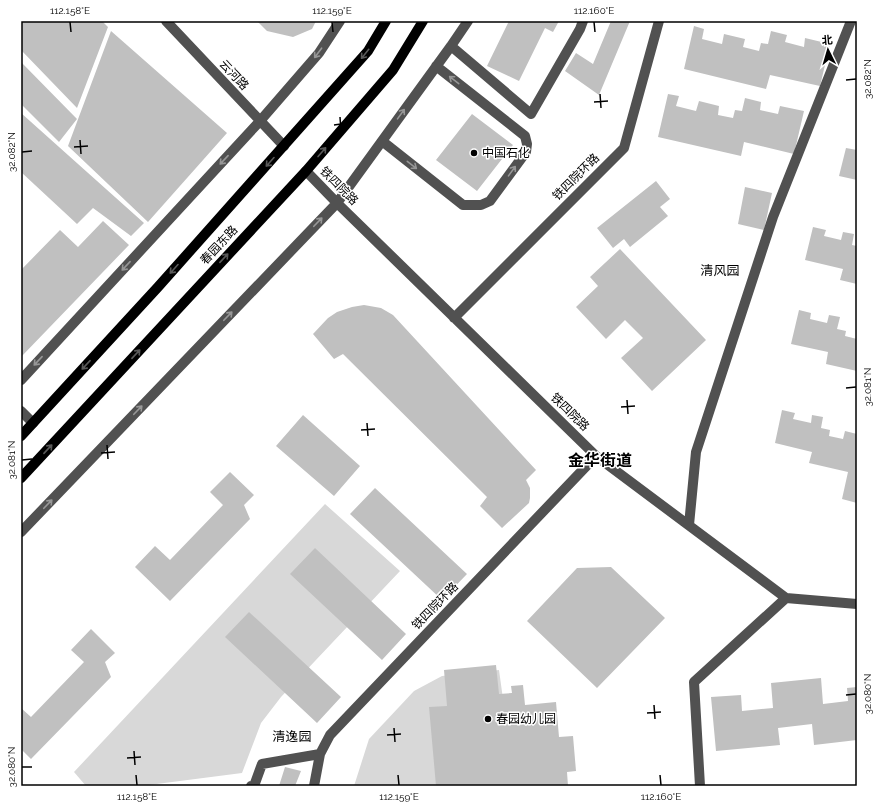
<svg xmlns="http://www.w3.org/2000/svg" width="878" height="807" font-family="Raleway,'Noto Sans SC',sans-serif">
  <rect width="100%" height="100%" fill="#fff"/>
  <path fill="#d8d8d8" d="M325,504L400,571L281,697L261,723L242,773L141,786H86L74,772Z
    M499,670L515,786H354L369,739L414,691L442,676Z"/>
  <path fill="#c0c0c0" d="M21,21H102L108,27L77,108L21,50Z
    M257,21H316L312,29L293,37L267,31Z
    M509,21H559L553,32L545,28L519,81L487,66Z
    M611,21H630L599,95L565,71L576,53L593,64Z
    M694,26L704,29L702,39L722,44L724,34L745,39L743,47L759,51L761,43L768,44L771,31L787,35L785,42L804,47L805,38L830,44L820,86L770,75L766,89L684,69Z
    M111,31L227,133L148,222L68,146Z
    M21,62L77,119L59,142L21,104Z
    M668,94L679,96L676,106L696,111L699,101L719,106L718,115L733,118L735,110L742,111L745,98L761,102L760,110L778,114L780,106L804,111L794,154L744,142L741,156L658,137Z
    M21,113L144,223L131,236L93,208L77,224L21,172Z
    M472,114L513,145L477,191L436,160Z
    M846,148L857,150V180L839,176Z
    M656,181L670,199L660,207L668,216L630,247L624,239L613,248L597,228Z
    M745,187L772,193L764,230L738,224Z
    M103,221L129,245L21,357V270L60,230L78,247Z
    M813,227L826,230L824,236L841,240L843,232L854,234L852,245L857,246V284L840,280L843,269L805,260Z
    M620,249L706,340L652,391L621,358L643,338L625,320L606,339L576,307L598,286L590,277Z
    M364,305L381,308L393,315L536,470L526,480L530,488V498L529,503L502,528L480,506L487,497L343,354L334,359L313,334L328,318L337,312L352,307Z
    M799,310L811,313L810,319L827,323L829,315L840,317L837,329L846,331L845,336L857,339V371L826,364L828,352L791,344Z
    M782,410L795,413L793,419L811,423L812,415L823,417L821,428L830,430L829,436L843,439L845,431L857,434V503L842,499L848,472L809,463L812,452L775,443Z
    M303,415L360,466L334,496L276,446Z
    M230,472L254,495L244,505L250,519L170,601L135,567L155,546L170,560L223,505L210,492Z
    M375,488L467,574L442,600L350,514Z
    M315,548L406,634L382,660L290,574Z
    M611,567L665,618L597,688L527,621L577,568Z
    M249,612L341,697L317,723L225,637Z
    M91,629L115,653L105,662L111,677L31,759L21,749V708L31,717L84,662L71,650Z
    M496,665L499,694L512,693L511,686L523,685L525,705L556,702L559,737L573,736L576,771L567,772L568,786H436L429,707L447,706L444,670Z
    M821,678L823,704L848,701L847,688L857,687V740L814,745L812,724L778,728L780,745L716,751L711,697L741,695L742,711L773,708L771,683Z
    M285,767L301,771L295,786H279Z"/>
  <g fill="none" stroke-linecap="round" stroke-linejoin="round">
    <path stroke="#515151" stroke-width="10" d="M166,21L284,146
      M451,46L531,114L580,29L583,21
      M382,141L463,205H481L490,201L526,152L527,144L525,136L436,66
      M306,171L337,203L596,456L786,598L857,604
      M454,318L624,148L659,21
      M21,380L260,121L319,53L340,21
      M21,411L33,423
      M689,525L696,452L773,217L851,21
      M21,532L337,203L451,46L468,21
      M251,786H254L262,764L320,754
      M314,786L320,754L330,735L596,456
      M700,786L694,682L786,598"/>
    <path stroke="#000" stroke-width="10" d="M21,436L158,287L368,51L386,21
      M21,478L306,171L393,70L423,21"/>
  </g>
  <defs><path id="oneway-shaft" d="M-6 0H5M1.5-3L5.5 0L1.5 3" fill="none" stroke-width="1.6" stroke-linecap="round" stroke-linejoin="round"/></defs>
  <g stroke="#979797">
    <use href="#oneway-shaft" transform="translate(318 53) rotate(127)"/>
    <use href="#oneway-shaft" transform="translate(454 80) rotate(-142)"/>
    <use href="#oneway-shaft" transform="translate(401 114) rotate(-54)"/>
    <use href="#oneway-shaft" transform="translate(224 160) rotate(133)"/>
    <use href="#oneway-shaft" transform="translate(412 165) rotate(38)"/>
    <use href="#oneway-shaft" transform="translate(512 171) rotate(-54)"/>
    <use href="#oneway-shaft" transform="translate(318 222) rotate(-46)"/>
    <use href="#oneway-shaft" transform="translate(126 266) rotate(133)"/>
    <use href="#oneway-shaft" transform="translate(228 316) rotate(-46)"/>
    <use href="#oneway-shaft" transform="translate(38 361) rotate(133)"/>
    <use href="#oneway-shaft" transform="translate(138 410) rotate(-46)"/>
    <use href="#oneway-shaft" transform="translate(48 504) rotate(-46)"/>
  </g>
  <g stroke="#595959">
    <use href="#oneway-shaft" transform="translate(365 54) rotate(129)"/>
    <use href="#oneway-shaft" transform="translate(322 152) rotate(-49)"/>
    <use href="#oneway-shaft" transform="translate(270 162) rotate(132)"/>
    <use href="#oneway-shaft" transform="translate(224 258) rotate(-47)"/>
    <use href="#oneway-shaft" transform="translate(174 269) rotate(132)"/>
    <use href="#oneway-shaft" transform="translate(136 354) rotate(-47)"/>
    <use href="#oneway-shaft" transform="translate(86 365) rotate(133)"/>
    <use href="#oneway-shaft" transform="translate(48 449) rotate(-47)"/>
  </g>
  <path fill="none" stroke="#000" stroke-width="1.5" d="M70,22L71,32M332,22L333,32M594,22L595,32M846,80L856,79M600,94L601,108M594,102L608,101M340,117L341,131M334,125L348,123M80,140L81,154M74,147L88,146M22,152L32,151M846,388L856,387M627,400L628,414M621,407L635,406M367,423L368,436M361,430L375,429M107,445L108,459M101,453L115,452M22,460L32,459M846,695L856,694M654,705L655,719M647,713L661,712M394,728L395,742M387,735L401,734M134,751L135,765M127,758L141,757M22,767H32M136,775L137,785M398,775L399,785M660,775L661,785"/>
  <g fill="#000" stroke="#fff" stroke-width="1.5">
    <circle cx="474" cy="153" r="4"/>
    <circle cx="488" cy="719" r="4"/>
  </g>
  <g text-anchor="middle" stroke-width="3" stroke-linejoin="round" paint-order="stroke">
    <g font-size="12" fill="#000" stroke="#fff">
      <text transform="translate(234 75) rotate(47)" y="4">云河路</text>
      <text transform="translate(576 177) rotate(-45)" y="4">铁四院环路</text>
      <text transform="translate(339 186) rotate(45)" y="4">铁四院路</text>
      <text transform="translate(219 245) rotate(-47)" y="4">春园东路</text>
      <text transform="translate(570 412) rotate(44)" y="4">铁四院路</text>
      <text transform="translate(435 606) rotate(-46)" y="4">铁四院环路</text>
    </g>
    <g font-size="12" fill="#000" stroke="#fff" text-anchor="start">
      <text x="482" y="157">中国石化</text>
      <text x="496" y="723">春园幼儿园</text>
    </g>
    <g font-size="13" fill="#000" stroke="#fff">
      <text x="720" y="275">清风园</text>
      <text x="292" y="741">清逸园</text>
    </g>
    <g font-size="16" font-weight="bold" fill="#000" stroke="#fff">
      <text x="600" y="466">金华街道</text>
    </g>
  </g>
  <rect width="878" height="807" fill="none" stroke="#ffffff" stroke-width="44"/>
  <g transform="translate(828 50) rotate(355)" stroke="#ffffff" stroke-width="3" paint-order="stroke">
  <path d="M0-3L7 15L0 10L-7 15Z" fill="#000000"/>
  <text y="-6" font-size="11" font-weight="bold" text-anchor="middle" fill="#000000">北</text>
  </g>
  <rect x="22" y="22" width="834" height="763" fill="none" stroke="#000" stroke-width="1.5"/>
  <g font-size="10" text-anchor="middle" fill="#000">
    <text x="70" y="14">112.158°E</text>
    <text x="332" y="14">112.159°E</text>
    <text x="594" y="14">112.160°E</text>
    <text transform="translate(867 79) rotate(-90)" y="4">32.082°N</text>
    <text transform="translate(11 152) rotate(-90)" y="4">32.082°N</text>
    <text transform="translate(867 387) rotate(-90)" y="4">32.081°N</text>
    <text transform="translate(11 460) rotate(-90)" y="4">32.081°N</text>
    <text transform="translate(867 694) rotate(-90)" y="4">32.080°N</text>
    <text transform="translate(11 767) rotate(-90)" y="4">32.080°N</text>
    <text x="137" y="800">112.158°E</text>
    <text x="399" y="800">112.159°E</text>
    <text x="661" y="800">112.160°E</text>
  </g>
</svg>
